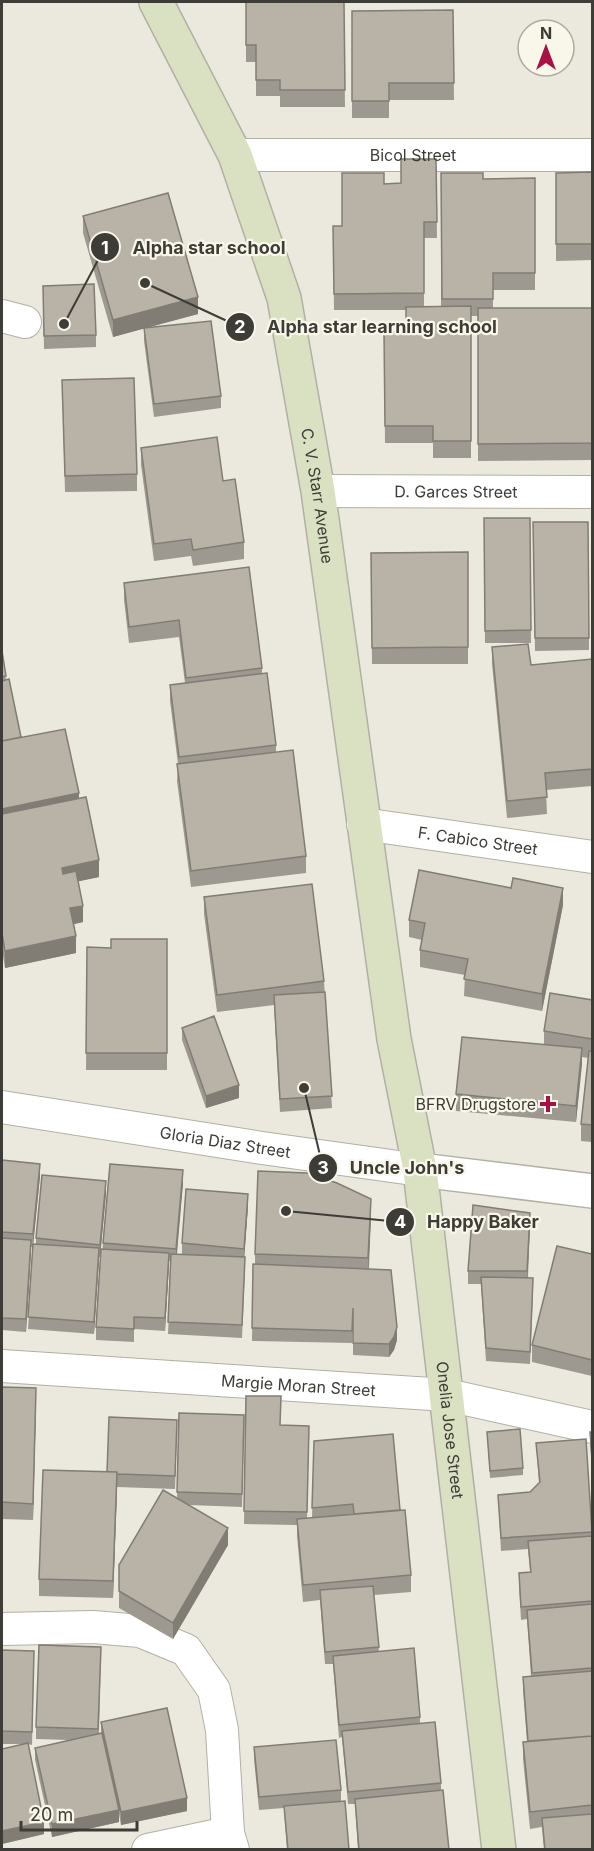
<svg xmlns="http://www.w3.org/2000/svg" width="594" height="1851" font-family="Inter,sans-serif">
  <rect width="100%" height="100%" fill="#ebe9dd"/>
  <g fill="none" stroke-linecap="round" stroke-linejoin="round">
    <defs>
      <g id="minor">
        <path id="s1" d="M235,155H592"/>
        <path d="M2,316L25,322"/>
        <path id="s2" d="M318,491L592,492"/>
        <path id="s3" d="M363,824L592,857"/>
        <path id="s4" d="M2,1107L262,1148L420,1170"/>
        <path id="s5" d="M2,1366L447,1395L592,1427"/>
        <path d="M2,1629L93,1627L140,1631L186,1650L214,1690L222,1730L228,1833L233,1850"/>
        <path d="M148,1850L228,1833"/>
      </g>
      <path id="tertiary" d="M420,1170L592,1191"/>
      <g id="secondary">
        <path id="s6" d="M156,2L235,155L284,298L318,491L394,1039L420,1170L499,1850"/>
      </g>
    </defs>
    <use href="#minor" stroke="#b2b0a4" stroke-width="34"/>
    <use href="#tertiary" stroke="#b2b0a4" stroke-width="36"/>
    <use href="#secondary" stroke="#b2b0a4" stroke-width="36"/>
    <use href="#minor" stroke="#fff" stroke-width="32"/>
    <use href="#tertiary" stroke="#fff" stroke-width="33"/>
    <use href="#secondary" stroke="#dae0c2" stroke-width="33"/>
  </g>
  <path fill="#9e9990" d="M246,2H344L345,107H280V96H256V62H246Z
    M453,10L454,100H389V118H352V11Z
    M436,159L437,238H424V307H441V173L483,179L535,178V290H493V308H592V460L478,461V316H471V458H433V443H385L384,332H406V310H334L333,226H342L384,184L401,183Z
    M592,172V260L556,261V173Z
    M83,216L198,314L145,328L221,396V408L154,417L144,341V328L113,337L83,233Z
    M43,286L96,335V347L44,349Z
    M62,380L137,474V491L65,492Z
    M141,448L223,481L244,542V559L193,566L191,556L154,561L141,465Z
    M484,518H530L531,643H485Z
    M588,522L589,650L535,651L533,523Z
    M468,552V664H372L371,553Z
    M124,583L262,668V674L276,745V752L306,856V873L191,887L177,781L178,764L170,701V685L185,683L179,637L129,643L124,600Z
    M492,647L531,665L592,659V786L546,790L547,814L507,818L492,664Z
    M2,651L6,680L21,737L79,798L99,877L78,881L83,922L74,924L76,953L5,968L2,950Z
    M204,897L324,981L332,1108L280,1112L274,1005L217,1012L204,914Z
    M563,905L542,1011L464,996L465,975L420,967V950L422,940L409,937V920Z
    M167,939V1070H86L87,947L111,948Z
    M592,1000V1142L581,1141V1124L588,1058L582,1057L576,1122L456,1111V1094L544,1045V1031Z
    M182,1028L239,1098L206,1108L182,1040Z
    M2,1160L40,1176L33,1244H36V1238L106,1194L100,1257H99L94,1334L28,1329L33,1247H31L26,1332L2,1330Z
    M183,1183L177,1254L182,1255V1243L248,1206L244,1257L245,1270L242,1338L168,1334L171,1261H169L165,1331L134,1329V1342L96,1340V1327L103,1243Z
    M371,1216L369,1269L397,1340L394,1350L389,1357L353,1355V1324L352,1343L252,1341L253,1264H255V1254Z
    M530,1226L528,1278L533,1291L530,1364L486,1361L481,1284H468V1271Z
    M592,1254V1376L532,1362V1345Z
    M2,1387L36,1405L33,1520L2,1519Z
    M246,1396L280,1425L309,1426L307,1519L312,1518L314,1441L400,1510L411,1575V1592L374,1595L379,1652L420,1717V1723L441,1783V1791L449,1850H358L355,1804H348L342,1737L339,1738L333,1664H325L320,1600L303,1602L297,1536V1525L244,1524Z
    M179,1413L244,1427L242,1507L189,1505L228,1545L173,1639L119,1608V1565L177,1498Z
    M177,1432L175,1489L117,1487L113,1598L39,1596V1579L107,1472Z
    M487,1432L523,1468V1475L490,1478Z
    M590,1432H592V1470L590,1445Z
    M536,1443L592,1526V1850H544L542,1827L530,1829L523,1759V1742H527L523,1690V1677L531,1676L527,1619L521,1620L519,1586V1573L530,1572L528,1549L501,1551L498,1495L530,1492L539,1483Z
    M101,1647L99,1734L101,1733V1722L187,1811L121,1825L119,1814V1822L52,1837L35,1760V1748L69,1740L36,1739V1727Z
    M2,1650L34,1664L32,1745L28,1744L44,1834L2,1844V1749L23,1744H2Z
    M254,1747L341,1790V1801L349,1850H287L284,1808L259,1810L254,1759Z"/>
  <path fill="#817d75" d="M198,297V314L113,337V320Z
    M79,793V810L2,826V809Z
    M99,860V877L62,885V868Z
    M563,888V905L542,1011V994Z
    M83,906V922L70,925V908Z
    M76,936V953L5,968V951Z
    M582,1048V1065L576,1122V1106Z
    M239,1085V1098L206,1108V1096Z
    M40,1164V1176L33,1247V1234Z
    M183,1170V1183L176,1262V1249Z
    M106,1181V1194L100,1257V1245Z
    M248,1194V1206L244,1262V1249Z
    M371,1199V1216L368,1275V1258Z
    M530,1213V1226L527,1284V1271Z
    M31,1240V1253L26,1332V1319Z
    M99,1248V1261L94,1334V1322Z
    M169,1253V1266L165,1331V1318Z
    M397,1327V1340L394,1350L389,1357V1344Z
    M36,1388V1405L33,1520V1504Z
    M117,1472V1489L113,1598V1581Z
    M228,1528V1545L173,1639V1623Z
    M187,1798V1811L121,1825V1812Z
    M119,1810V1822L52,1837V1824Z
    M44,1822V1834L2,1844V1831Z"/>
  <path fill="#b8b2a7" stroke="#817d75" stroke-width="1.5" d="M246,2H344L345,90H280V80H256V45H246Z
    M453,10L454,83H389V101H352V11Z
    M401,159H436L437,222H424V293L334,294L333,226H342V173H384V184L401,183Z
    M592,172V244H556V173Z
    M441,173H483V179L535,178V273H493V299H442Z
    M168,193L198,297L113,320L83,216Z
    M94,284L96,335L44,336L43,286Z
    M471,306V441H433V426H385L384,332H406V307Z
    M478,308H592V443L478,444Z
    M211,321L221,396L154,404L144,328Z
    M134,378L137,474L65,476L62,380Z
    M217,437L223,481L235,479L244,542L193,550L191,539L154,544L141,448Z
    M484,518H530L531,630L485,631Z
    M533,522H588L589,638H535Z
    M468,552V647L372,648L371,553Z
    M249,567L262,668L186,678L179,620L129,627L124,583Z
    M528,644L531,665L592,659V769L545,773L547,797L507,801L492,647Z
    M2,651L6,676L2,677Z
    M267,673L276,745L179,757L170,685Z
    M9,679L21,737L2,741V681Z
    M65,729L79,793L2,809V741Z
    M293,750L306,856L191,871L177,764Z
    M86,797L99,860L62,868L63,874L76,871L83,906L70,908L76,936L5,951L2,933V814Z
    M419,870L511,888L513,878L563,888L542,994L464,979L468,959L420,950L425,923L409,920Z
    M312,884L324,981L217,995L204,897Z
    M111,939H167V1053H86L87,947L111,948Z
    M325,992L332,1096L280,1099L274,995Z
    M550,993L592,1000V1039L544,1031Z
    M214,1016L239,1085L206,1096L182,1028Z
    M462,1037L582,1048L576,1106L456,1094Z
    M589,1051H592V1125L581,1124Z
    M2,1160L40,1164L33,1234L2,1232Z
    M110,1164L183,1170L176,1249L103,1243Z
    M258,1171L307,1173L337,1183L371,1199L368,1258L255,1254Z
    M42,1175L106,1181L100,1245L36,1238Z
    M186,1189L248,1194L244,1249L182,1243Z
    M473,1205L530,1213L527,1271H468Z
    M2,1238L31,1240L26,1319L2,1318Z
    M33,1244L99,1248L94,1322L28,1317Z
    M557,1246L592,1254V1360L532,1345Z
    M101,1249L169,1253L165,1318L134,1317V1329L96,1327Z
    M171,1254L245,1257L242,1325L168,1322Z
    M253,1264L391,1270L397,1327L394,1337L389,1344L353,1343V1308L352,1331L252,1328Z
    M481,1277L533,1278L530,1352L486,1348Z
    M2,1387L36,1388L33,1504L2,1502Z
    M246,1396H281L280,1425L309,1426L307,1512L244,1511Z
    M179,1413L244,1415L242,1494L177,1492Z
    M109,1417L177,1420L175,1476L117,1474V1472H107Z
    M520,1429L523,1468L490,1471L487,1432Z
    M590,1432H592V1457Z
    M393,1434L400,1510L354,1514L353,1504L312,1508L314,1441Z
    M586,1439L592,1532L501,1538L498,1495L530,1492L540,1482L536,1443Z
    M43,1470L117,1472L113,1581L39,1579Z
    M163,1490L228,1528L173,1623L119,1591V1565Z
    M405,1510L411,1575L303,1585L297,1519Z
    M592,1536V1601L521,1607L519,1573L531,1572L528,1541Z
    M373,1586L379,1647L325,1652L320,1590Z
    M592,1604V1668L532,1673L527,1610Z
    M39,1645L101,1647L98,1729L36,1727Z
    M414,1648L420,1717L339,1725L333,1656Z
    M2,1650L34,1651L32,1732L2,1731Z
    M592,1671V1736L528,1741L523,1677Z
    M167,1708L187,1798L121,1812L101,1722Z
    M435,1722L441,1783L348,1792L342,1731Z
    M102,1733L119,1810L52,1824L35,1748Z
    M592,1736V1805L530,1812L523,1742Z
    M336,1740L341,1790L259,1797L254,1747Z
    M28,1743L44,1822L2,1831V1749Z
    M443,1790L449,1850H359L355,1799Z
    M345,1801L349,1850H288L284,1806Z
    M592,1814V1850H545L542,1818Z"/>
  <path fill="#a71246" stroke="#f8f7ea" stroke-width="2" d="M545 1095h6v6h6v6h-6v6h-6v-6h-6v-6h6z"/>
  <g text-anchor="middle" stroke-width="4.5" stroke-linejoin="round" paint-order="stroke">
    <g font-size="16" fill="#3d3c37" stroke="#f8f7ea">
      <text dy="6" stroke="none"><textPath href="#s1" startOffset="178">Bicol Street</textPath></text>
      <text dy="6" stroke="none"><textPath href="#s2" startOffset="138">D. Garces Street</textPath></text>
      <text dy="6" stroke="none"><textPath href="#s6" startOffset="524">C. V. Starr Avenue</textPath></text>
      <text dy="6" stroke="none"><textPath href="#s3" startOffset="116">F. Cabico Street</textPath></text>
      <text dy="6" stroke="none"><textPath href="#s4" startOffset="226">Gloria Diaz Street</textPath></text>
      <text dy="6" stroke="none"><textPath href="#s5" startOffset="297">Margie Moran Street</textPath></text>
      <text dy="6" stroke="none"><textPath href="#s6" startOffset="1468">Onelia Jose Street</textPath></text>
    </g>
    <g font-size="16" fill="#3d3c37" stroke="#f8f7ea" text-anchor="end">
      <text x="536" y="1110">BFRV Drugstore</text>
    </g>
  </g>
  <path fill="none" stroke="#3d3c37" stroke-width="2" d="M64 324L105 247M145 283L240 327M304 1088L323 1168M286 1211L400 1222"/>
  <g fill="#3d3c37" stroke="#f8f7ea" stroke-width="2">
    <circle cx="64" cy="324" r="6"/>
    <circle cx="145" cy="283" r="6"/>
    <circle cx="304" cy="1088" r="6"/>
    <circle cx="286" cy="1211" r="6"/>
    <circle cx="105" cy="247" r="15"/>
    <circle cx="240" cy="327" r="15"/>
    <circle cx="323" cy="1168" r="15"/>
    <circle cx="400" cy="1222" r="15"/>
  </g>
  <g font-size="18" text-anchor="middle" font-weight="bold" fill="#fff">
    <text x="105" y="254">1</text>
    <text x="240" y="333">2</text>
    <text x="323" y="1174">3</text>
    <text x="400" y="1228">4</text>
  </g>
  <g font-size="18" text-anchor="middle" font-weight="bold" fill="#3d3c37" stroke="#f8f7ea" stroke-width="4.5" stroke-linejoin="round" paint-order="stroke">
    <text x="209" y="254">Alpha star school</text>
    <text x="382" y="333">Alpha star learning school</text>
    <text x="407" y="1174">Uncle John's</text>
    <text x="483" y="1228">Happy Baker</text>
  </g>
  <rect width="594" height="1851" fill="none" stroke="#3d3c37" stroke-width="6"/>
  <g transform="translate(546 48)"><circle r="28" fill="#f8f7ea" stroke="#adaca2" stroke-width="1.5"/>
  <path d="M0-4.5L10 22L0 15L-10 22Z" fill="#a71246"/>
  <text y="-9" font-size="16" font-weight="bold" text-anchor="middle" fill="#3d3c37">N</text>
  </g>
  <path d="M21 1821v9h116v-9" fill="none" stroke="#3d3c37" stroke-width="3"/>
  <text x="30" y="1821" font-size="18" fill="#3d3c37" stroke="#f8f7ea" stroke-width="4.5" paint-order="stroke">20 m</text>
</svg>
